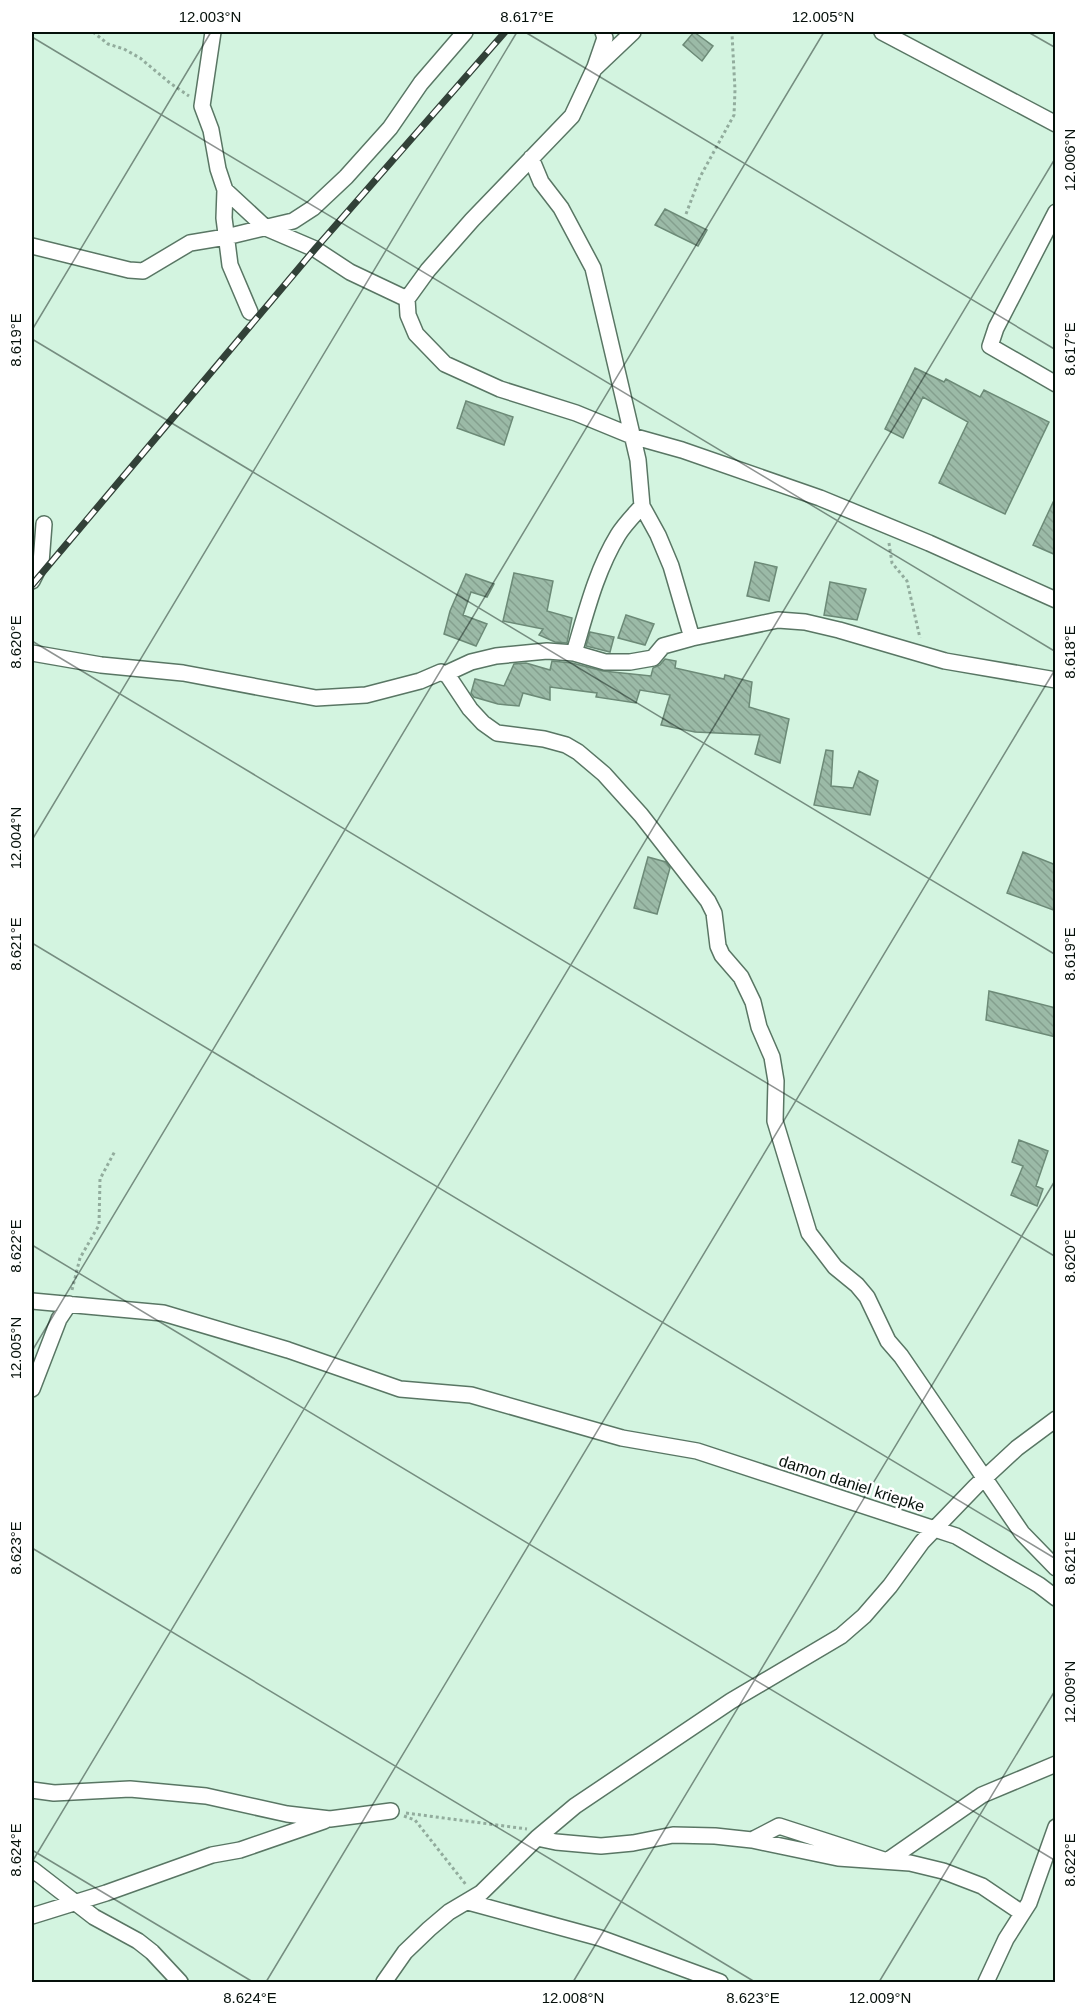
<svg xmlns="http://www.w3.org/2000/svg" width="1087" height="2014" font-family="Arial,sans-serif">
  <defs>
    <pattern id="building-back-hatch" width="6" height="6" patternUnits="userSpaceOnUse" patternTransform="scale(1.5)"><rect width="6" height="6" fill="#9bbaa7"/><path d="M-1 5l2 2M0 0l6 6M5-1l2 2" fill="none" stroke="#849f8e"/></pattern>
  </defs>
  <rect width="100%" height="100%" fill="#d3f4e0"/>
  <path fill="url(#building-back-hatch)" stroke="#6c8a77" stroke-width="1.5" d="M694,32L713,46L702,61L683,45Z
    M665,209L707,230L698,246L655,225Z
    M915,368L944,382L946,379L980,397L984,390L1049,422L1005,514L939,483L968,422L923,397L903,438L885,429Z
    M466,401L513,417L504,445L457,428Z
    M1056,496V555L1033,545Z
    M755,562L777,567L769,601L747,596Z
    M514,573L553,581L547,611L572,618L567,643L555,642L539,635L543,629L503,621Z
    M466,574L494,584L487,597L471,592L463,615L487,624L476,646L444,634L450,611Z
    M830,582L866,589L857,620L824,615Z
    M626,615L654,624L645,645L618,638Z
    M590,632L614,637L610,652L586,646Z
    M665,659L676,661L675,668L724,679L725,675L752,682L749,707L789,719L780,763L755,754L760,735L695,732L661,725L670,695L640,690L636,703L596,697L597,693L550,687V700L523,693L519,706L498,704L474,697L471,693L475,679L504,686L514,664L526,663L550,670L552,661L572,663L603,671L651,676L653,668L660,665Z
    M826,750L833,751L831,786L853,788L859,771L878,781L870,815L814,805Z
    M1023,852L1056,865V911L1007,893Z
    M648,857L666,862L670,868L657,914L634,908Z
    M989,991L1056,1008V1037L986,1020Z
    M1019,1140L1048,1151L1036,1186L1043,1189L1037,1206L1011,1195L1023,1166L1012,1162Z"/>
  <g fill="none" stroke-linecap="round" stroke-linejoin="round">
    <defs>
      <path id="street" d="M213,32L202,106L211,130L218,169L225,190L266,228L315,249L350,272L407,299
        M633,32L594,69L572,116L472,220L428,270L407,299L408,315L416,334L445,364L500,389L576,413L632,436L682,450L820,498L929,543L1056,600
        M882,32L1056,124
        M595,67L605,38L603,32
        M531,158L541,182L561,208L593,268L638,460L642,506L658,535L671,566L692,638
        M225,190L224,218L230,265L250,312
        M1056,212L996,328L990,346L1056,384
        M32,246L129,270L143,271L190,243L226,237L293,221L313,208L346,177L390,128L421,83L465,32
        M32,581L41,563L44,524
        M32,653L101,665L183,673L316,698L366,695L420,681L441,672L448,676L470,709L483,723L497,733L544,739L566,745L578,752L604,774L641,815L708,901L714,913L718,946L722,955L741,977L753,1002L759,1027L772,1057L776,1081L775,1121L809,1233L835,1267L857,1285L867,1297L888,1341L901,1356L1022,1533L1056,1568
        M574,653C586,613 596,571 618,535C624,525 634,515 642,506
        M445,674L471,662L496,656L547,651L574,653L605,662H630L653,658L663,646L692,638L778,620L805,622L839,630L945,661L1056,680
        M32,1301L163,1313L288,1350L400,1389L471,1395L622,1438L697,1451L956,1536L1039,1585L1056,1598
        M32,1389L59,1319L69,1304
        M32,1790L54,1793L130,1789L206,1796L287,1814L330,1819L391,1811
        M537,1838L556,1842L601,1846L633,1843L673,1835L715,1836L752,1840L838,1858L910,1863L943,1871L982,1886L1022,1913
        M752,1840L779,1826L887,1861L982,1795L1056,1764
        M32,1869L94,1917L138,1941L152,1952L180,1982
        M468,1902L600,1938L720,1982
        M32,1916L106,1893L212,1855L240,1850L324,1821
        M384,1982L405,1952L429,1929L449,1912L481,1893L537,1838L575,1806L731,1701L841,1636L864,1616L890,1586L922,1542L976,1486L1017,1448L1056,1419
        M986,1982L1006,1939L1029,1903L1056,1827"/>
    </defs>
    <use href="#street" stroke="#597664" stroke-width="18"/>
    <path stroke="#92ac9d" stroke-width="3" stroke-dasharray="3 3" stroke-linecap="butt" d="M93,32L108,44L124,49L140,58L170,83L189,96
      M686,214L700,177L734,115L735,90L732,34
      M889,543L892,563L907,581L920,638
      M72,1290L80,1258L99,1225L100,1179L115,1151
      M406,1813L527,1829
      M404,1816L415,1820L467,1886"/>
    <use href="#street" stroke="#fff" stroke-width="15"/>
    <defs>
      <path id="rail" d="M32,585L315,249L505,32"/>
    </defs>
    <use href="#rail" stroke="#324138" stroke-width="7"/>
    <use href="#rail" stroke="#fff" stroke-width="4.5" stroke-dasharray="14" stroke-linecap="butt"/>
  </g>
  <path fill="none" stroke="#05100a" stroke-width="1.5" stroke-opacity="0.45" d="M525,32L1056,350M1028,32L1056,48M32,37L1056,652M32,330L211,32M32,339L1056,955M32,641L1056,1257M32,840L517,32M32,943L1056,1559M32,1245L1056,1861M32,1351L824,32M32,1548L755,1982M32,1850L253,1982M32,1862L1056,157M266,1982L1056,668M573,1982L1056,1179M879,1982L1056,1689"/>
  <g text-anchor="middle" stroke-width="5" stroke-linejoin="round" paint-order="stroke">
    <g font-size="16" fill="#05100a" stroke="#fff">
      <text transform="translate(852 1483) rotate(18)" y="6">damon daniel kriepke</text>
    </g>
  </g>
  <rect width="1087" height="2014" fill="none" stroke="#ffffff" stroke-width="66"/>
  <rect x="33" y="33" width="1021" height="1948" fill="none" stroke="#05100a" stroke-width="2"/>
  <g font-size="15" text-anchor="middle" fill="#05100a">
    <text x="210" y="22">12.003°N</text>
    <text x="527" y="22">8.617°E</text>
    <text x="823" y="22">12.005°N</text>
    <text transform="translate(1070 160) rotate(-90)" y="5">12.006°N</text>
    <text transform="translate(16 340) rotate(-90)" y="5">8.619°E</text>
    <text transform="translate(1070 349) rotate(-90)" y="5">8.617°E</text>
    <text transform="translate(16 642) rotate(-90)" y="5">8.620°E</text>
    <text transform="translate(1070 652) rotate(-90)" y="5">8.618°E</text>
    <text transform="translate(16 838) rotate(-90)" y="5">12.004°N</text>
    <text transform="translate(16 944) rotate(-90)" y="5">8.621°E</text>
    <text transform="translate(1070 954) rotate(-90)" y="5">8.619°E</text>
    <text transform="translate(16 1246) rotate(-90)" y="5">8.622°E</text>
    <text transform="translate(1070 1256) rotate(-90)" y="5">8.620°E</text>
    <text transform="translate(16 1348) rotate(-90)" y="5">12.005°N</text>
    <text transform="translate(16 1548) rotate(-90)" y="5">8.623°E</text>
    <text transform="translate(1070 1558) rotate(-90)" y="5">8.621°E</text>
    <text transform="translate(1070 1692) rotate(-90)" y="5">12.009°N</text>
    <text transform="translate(16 1850) rotate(-90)" y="5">8.624°E</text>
    <text transform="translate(1070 1860) rotate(-90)" y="5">8.622°E</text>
    <text x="250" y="2003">8.624°E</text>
    <text x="573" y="2003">12.008°N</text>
    <text x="753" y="2003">8.623°E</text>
    <text x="880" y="2003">12.009°N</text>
  </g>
</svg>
